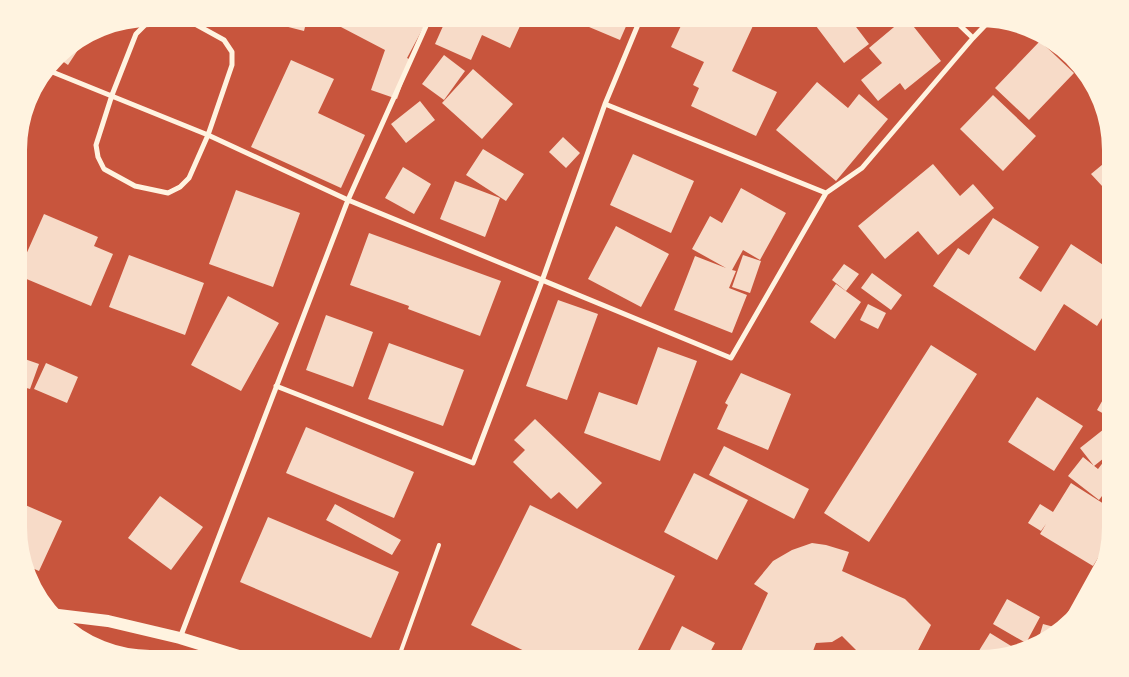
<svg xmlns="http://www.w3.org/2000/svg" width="1129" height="677" font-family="'Roboto Condensed',sans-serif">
  <rect width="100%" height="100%" fill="#c8553d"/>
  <path fill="#f7dbc8" d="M241,15H308L304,31Z
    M318,15H430L407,58L411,60L397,99L371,90L385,50Z
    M448,15H525L510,48L482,35L471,60L435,44Z
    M572,15H631L620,40L570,19Z
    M686,15H758L732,71L777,92L756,136L691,106L699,88L693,85L704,62L671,47Z
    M813,15H847L869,44L844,63L810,18Z
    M906,17L941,61L905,90L900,83L878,101L861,80L882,63L869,48Z
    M91,30L68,65L55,56L61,49Z
    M1040,41L1074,73L1029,120L995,88Z
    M444,55L465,71L444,100L422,84Z
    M291,60L334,79L318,113L365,135L341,188L251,147Z
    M473,69L513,104L482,139L442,103Z
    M817,82L848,108L859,94L888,119L836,181L776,130Z
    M993,95L1036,136L1003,171L960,129Z
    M420,101L435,120L406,143L391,124Z
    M563,137L580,153L566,168L549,152Z
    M483,149L524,174L506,201L466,175Z
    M633,154L694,181L671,233L610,205Z
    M1114,155V199L1091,174Z
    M933,164L960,196L973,184L994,208L938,255L918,231L885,259L858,226Z
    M403,167L431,184L414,214L385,198Z
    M455,181L500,198L485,237L440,219Z
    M741,188L786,213L760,260L743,250L732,270L736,271L729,288L747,295L732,333L674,310L695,256L726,268L692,249L710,216L722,223Z
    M236,190L300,213L273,287L209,264Z
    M44,214L98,237L94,246L113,254L91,306L17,275Z
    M993,218L1039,247L1019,278L1041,292L1071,244L1114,272L1107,283L1114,288V299L1097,326L1064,304L1035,351L933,286L958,248L969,255Z
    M616,226L669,254L641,307L588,279Z
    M369,233L501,281L480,336L408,309L409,306L350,285Z
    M129,255L204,283L185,335L109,307Z
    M743,255L761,261L750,293L732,287Z
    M844,264L859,274L846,291L832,280Z
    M872,273L902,295L891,310L861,288Z
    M836,284L861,302L835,339L810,322Z
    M228,296L279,323L241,391L191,365Z
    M558,300L598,314L567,400L526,386Z
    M868,304L886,313L878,329L860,320Z
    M326,315L373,332L353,387L306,370Z
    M389,343L464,370L443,426L368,399Z
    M931,345L977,374L869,542L824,513Z
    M658,347L697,361L660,461L584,433L599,392L637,405Z
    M16,356L39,364L30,389L16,385Z
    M46,363L78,377L67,403L34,389Z
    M741,373L791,394L768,450L717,429L728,405L725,403Z
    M16,389L25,392L16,418Z
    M1105,396L1114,401L1113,419L1097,410Z
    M1037,397L1083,426L1054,471L1008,442Z
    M535,419L602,483L577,509L559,492L551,499L513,462L525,450L514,440Z
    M306,427L414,472L394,518L286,473Z
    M1104,429L1114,441V450L1094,466L1080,448Z
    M724,446L809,489L794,519L709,475Z
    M1114,452V480L1099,500L1068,476L1083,457L1098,469L1108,456L1110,458Z
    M694,473L748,500L717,560L664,532Z
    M1071,483L1104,504L1114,489V532L1093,566L1040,534L1046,524L1041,531L1028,523L1040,504L1053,512Z
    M160,496L203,527L171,570L128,538Z
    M16,501L62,521L39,571L23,564L16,545Z
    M335,504L401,540L392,555L326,520Z
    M530,505L675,576L632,662H547L471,625Z
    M268,517L399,572L371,638L240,582Z
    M812,543L826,545L849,552L842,571L905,599L931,625L912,662H873L863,657L842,636L832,642L816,643L809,662H736L768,593L754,584L773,561L792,550Z
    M1007,599L1040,617L1026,643L993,624Z
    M1043,624L1054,627L1050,641L1047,644L1038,641Z
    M682,626L715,643L705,662H664Z
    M990,633L1021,652L988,662H972Z"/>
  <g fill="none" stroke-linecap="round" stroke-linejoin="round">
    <path stroke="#fff3e0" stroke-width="4" d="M453,657L462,662
      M397,662L439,545"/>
    <path stroke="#fff3e0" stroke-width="5" d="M949,15L973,38L992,18
      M161,16L195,24L224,40L232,52V65L208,135L189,178L180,187L168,193L135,186L104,169L98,157L96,145L112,95L136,34L149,21Z
      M45,69L208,135L348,200L731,358L826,193L862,168L973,38
      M605,104L826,193
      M276,386L473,463L542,281L605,104L642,15
      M1061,630L1114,534
      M180,638L348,200L431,15"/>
    <path stroke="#fff3e0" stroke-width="12" d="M50,614L108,621L180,638L258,662"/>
  </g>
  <path d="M0 0H1129V677H0ZM150 24H979A126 126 0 0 1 1105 150V527A126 126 0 0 1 979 653H150A126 126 0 0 1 24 527V150A126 126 0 0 1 150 24Z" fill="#fff3e0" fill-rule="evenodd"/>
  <path fill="none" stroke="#fff3e0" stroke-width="6" d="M150 24H979A126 126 0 0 1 1105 150V527A126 126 0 0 1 979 653H150A126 126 0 0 1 24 527V150A126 126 0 0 1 150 24Z"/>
</svg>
